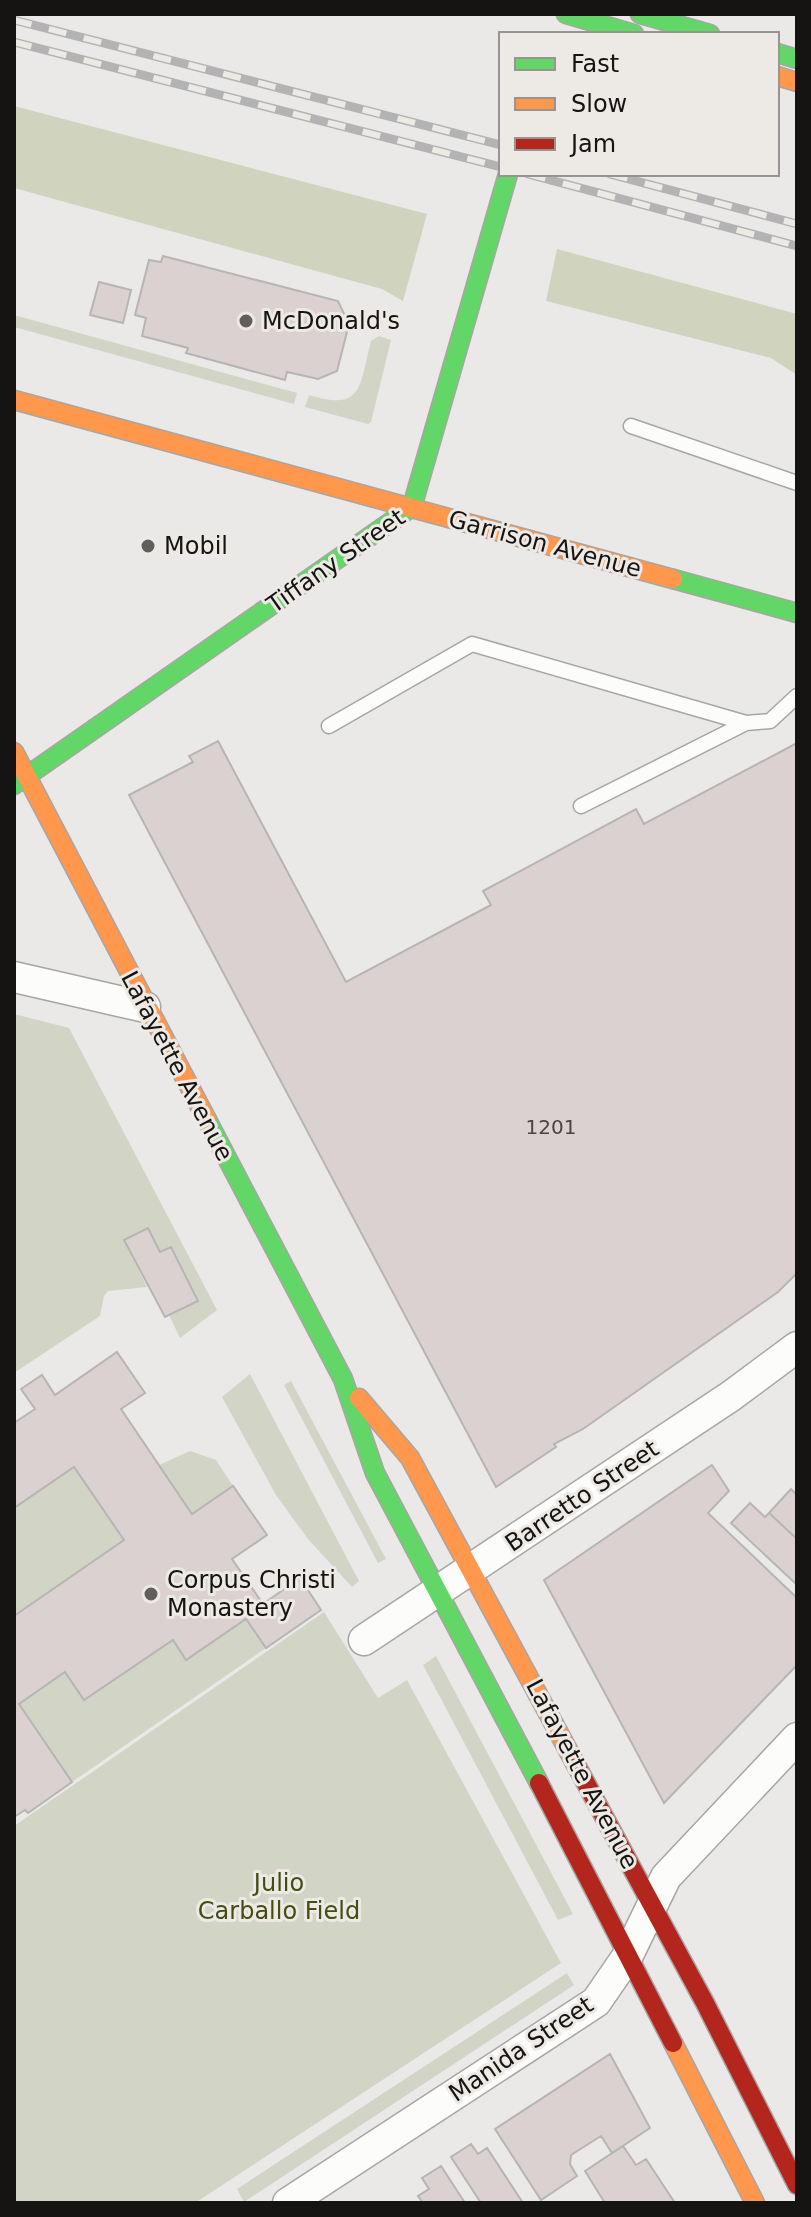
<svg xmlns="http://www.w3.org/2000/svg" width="811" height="2217" font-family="'DejaVu Sans',sans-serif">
  <rect width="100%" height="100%" fill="#ebe9e7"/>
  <path fill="#d2d5c5" d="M14,315L297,393L294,404L14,327Z
    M379,336L391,340L371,422L368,424L305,407L309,395C364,412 359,386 371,341Z
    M14,1014L69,1028L217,1310L180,1338L169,1315L198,1300L171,1247L160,1252L147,1228L124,1240L147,1287L108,1291L104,1296L100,1316L14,1373Z
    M250,1374L359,1581L352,1587L308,1539L276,1495L222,1397Z
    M291,1381L386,1559L378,1563L284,1385Z
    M190,1451L216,1460L233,1486L192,1514L159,1465Z
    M74,1467L124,1540L14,1616V1508Z
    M324,1612L378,1698L407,1680L561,1963L195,2203H14V1826Z
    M246,1619L266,1648L72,1782L19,1704L65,1672L85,1700L173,1640L186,1660Z
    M436,1656L573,1914L558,1920L423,1665Z
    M567,1973L574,1985L244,2202L237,2189Z"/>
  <path fill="#d0d3bd" d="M14,106L427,214L403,301L382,289L14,188Z
    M557,249L797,314V375L771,358L546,301Z"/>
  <path fill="#dbd1d0" stroke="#b7b5b4" stroke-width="2" d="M163,256L338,301L349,324L337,371L318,379L287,372L285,380L186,353L188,348L142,336L146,318L135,315L149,260L161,262Z
    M99,282L131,290L123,323L90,315Z
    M218,741L346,982L491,905L483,891L636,809L644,824L797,743V1273L778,1292L583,1429L554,1444L556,1447L496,1487L129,795L193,762L189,756Z
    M148,1228L160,1252L171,1247L198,1301L165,1317L124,1240Z
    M117,1352L145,1393L121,1409L192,1514L233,1486L267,1535L232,1559L263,1604L300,1578L321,1610L266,1648L246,1619L186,1660L173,1640L84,1700L65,1672L19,1704L72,1782L28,1813L25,1810L14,1817V1616L124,1540L74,1467L14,1508V1423L35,1409L21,1389L42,1375L55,1395Z
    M712,1465L729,1491L708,1513L797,1598V1665L664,1803L544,1580Z
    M791,1489L797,1495V1539L769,1513Z
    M750,1503L765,1517L769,1513L797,1539V1585L731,1523Z
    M610,2054L650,2128L612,2153L601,2136L571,2155L570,2164L577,2176L541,2200L495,2129Z
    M471,2144L478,2154L487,2148L523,2203H481L451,2157Z
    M623,2146L636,2165L646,2159L675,2203H605L585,2171Z
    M441,2166L465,2203H423L418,2196L429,2189L422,2178Z"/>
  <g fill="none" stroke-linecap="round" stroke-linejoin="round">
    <defs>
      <path id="lane" d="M631,426L797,483
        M329,726L472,644L746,723L770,721L797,696
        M581,806L746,723"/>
      <path id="street" d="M14,977L145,1007
        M364,1640L731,1396L797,1347
        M288,2203L596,2002L627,1957L666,1877L797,1738"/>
      <path id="fast" d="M566,14L634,34
        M640,14L710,34
        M777,53L797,59
        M673,579L797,613
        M14,785L412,507L508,174
        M207,1120L343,1379L375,1473L539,1783"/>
      <path id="slow" d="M777,76L797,82
        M14,400L673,579
        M14,752L207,1120
        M359,1398L410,1458L575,1763
        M673,2043L755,2203"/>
      <path id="jam" d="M575,1763L705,2003L797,2185
        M539,1783L673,2043"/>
    </defs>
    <use href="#lane" stroke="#a8a6a5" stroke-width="17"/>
    <use href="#street" stroke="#a8a6a5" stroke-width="33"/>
    <use href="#fast" stroke="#a8a6a5" stroke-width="21"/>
    <use href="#slow" stroke="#a8a6a5" stroke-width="21"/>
    <use href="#jam" stroke="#a8a6a5" stroke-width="21"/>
    <use href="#lane" stroke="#fcfcfb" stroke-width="14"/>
    <use href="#street" stroke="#fcfcfb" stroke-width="30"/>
    <use href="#fast" stroke="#63d668" stroke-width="18"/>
    <use href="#slow" stroke="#ff974d" stroke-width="18"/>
    <use href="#jam" stroke="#b3261e" stroke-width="18"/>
    <defs>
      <path id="rail" d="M14,20L501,145
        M14,42L501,167
        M528,174L797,246
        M610,174L797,224"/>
    </defs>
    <use href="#rail" stroke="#b4b3b3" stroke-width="9"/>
    <use href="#rail" stroke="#ede9e5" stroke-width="6" stroke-dasharray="18" stroke-linecap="butt"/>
  </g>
  <g fill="#605f5d" stroke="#ede9e5" stroke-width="3">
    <circle cx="246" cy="321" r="8"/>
    <circle cx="148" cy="546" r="8"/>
    <circle cx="151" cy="1594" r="8"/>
  </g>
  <g text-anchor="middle" stroke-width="6" stroke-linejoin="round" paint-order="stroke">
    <g font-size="20" fill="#484544">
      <text x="551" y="1134">1201</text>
    </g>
    <g font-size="24" fill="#151412" stroke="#ede9e5" text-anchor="start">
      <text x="262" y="329">McDonald's</text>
      <text x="164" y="554">Mobil</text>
      <text x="167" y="1588">Corpus Christi<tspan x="167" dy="28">Monastery</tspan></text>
    </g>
    <g font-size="24" fill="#151412" stroke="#ede9e5">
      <text transform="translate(545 544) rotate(15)" y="8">Garrison Avenue</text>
      <text transform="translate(336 561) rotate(-35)" y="8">Tiffany Street</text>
      <text transform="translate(177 1066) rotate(62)" y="8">Lafayette Avenue</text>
      <text transform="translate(582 1496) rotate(-34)" y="8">Barretto Street</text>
      <text transform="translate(582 1774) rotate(62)" y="8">Lafayette Avenue</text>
      <text transform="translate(521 2049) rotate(-34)" y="8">Manida Street</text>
    </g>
    <g font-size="24" fill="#444e12" stroke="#ede9e5">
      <text x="279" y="1891">Julio<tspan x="279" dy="28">Carballo Field</tspan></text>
    </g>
  </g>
  <rect width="811" height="2217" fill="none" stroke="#151412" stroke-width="32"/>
  <rect x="499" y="32" width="280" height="144" fill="#ede9e5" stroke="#979491" stroke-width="2"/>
  <rect x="515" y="58" width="40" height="12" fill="#63d668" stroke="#979491" stroke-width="2"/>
  <text x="571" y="72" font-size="24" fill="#151412">Fast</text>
  <rect x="515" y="98" width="40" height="12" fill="#ff974d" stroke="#979491" stroke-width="2"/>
  <text x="571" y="112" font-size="24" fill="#151412">Slow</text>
  <rect x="515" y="138" width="40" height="12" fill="#b3261e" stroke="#979491" stroke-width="2"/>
  <text x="571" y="152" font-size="24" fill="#151412">Jam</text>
</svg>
